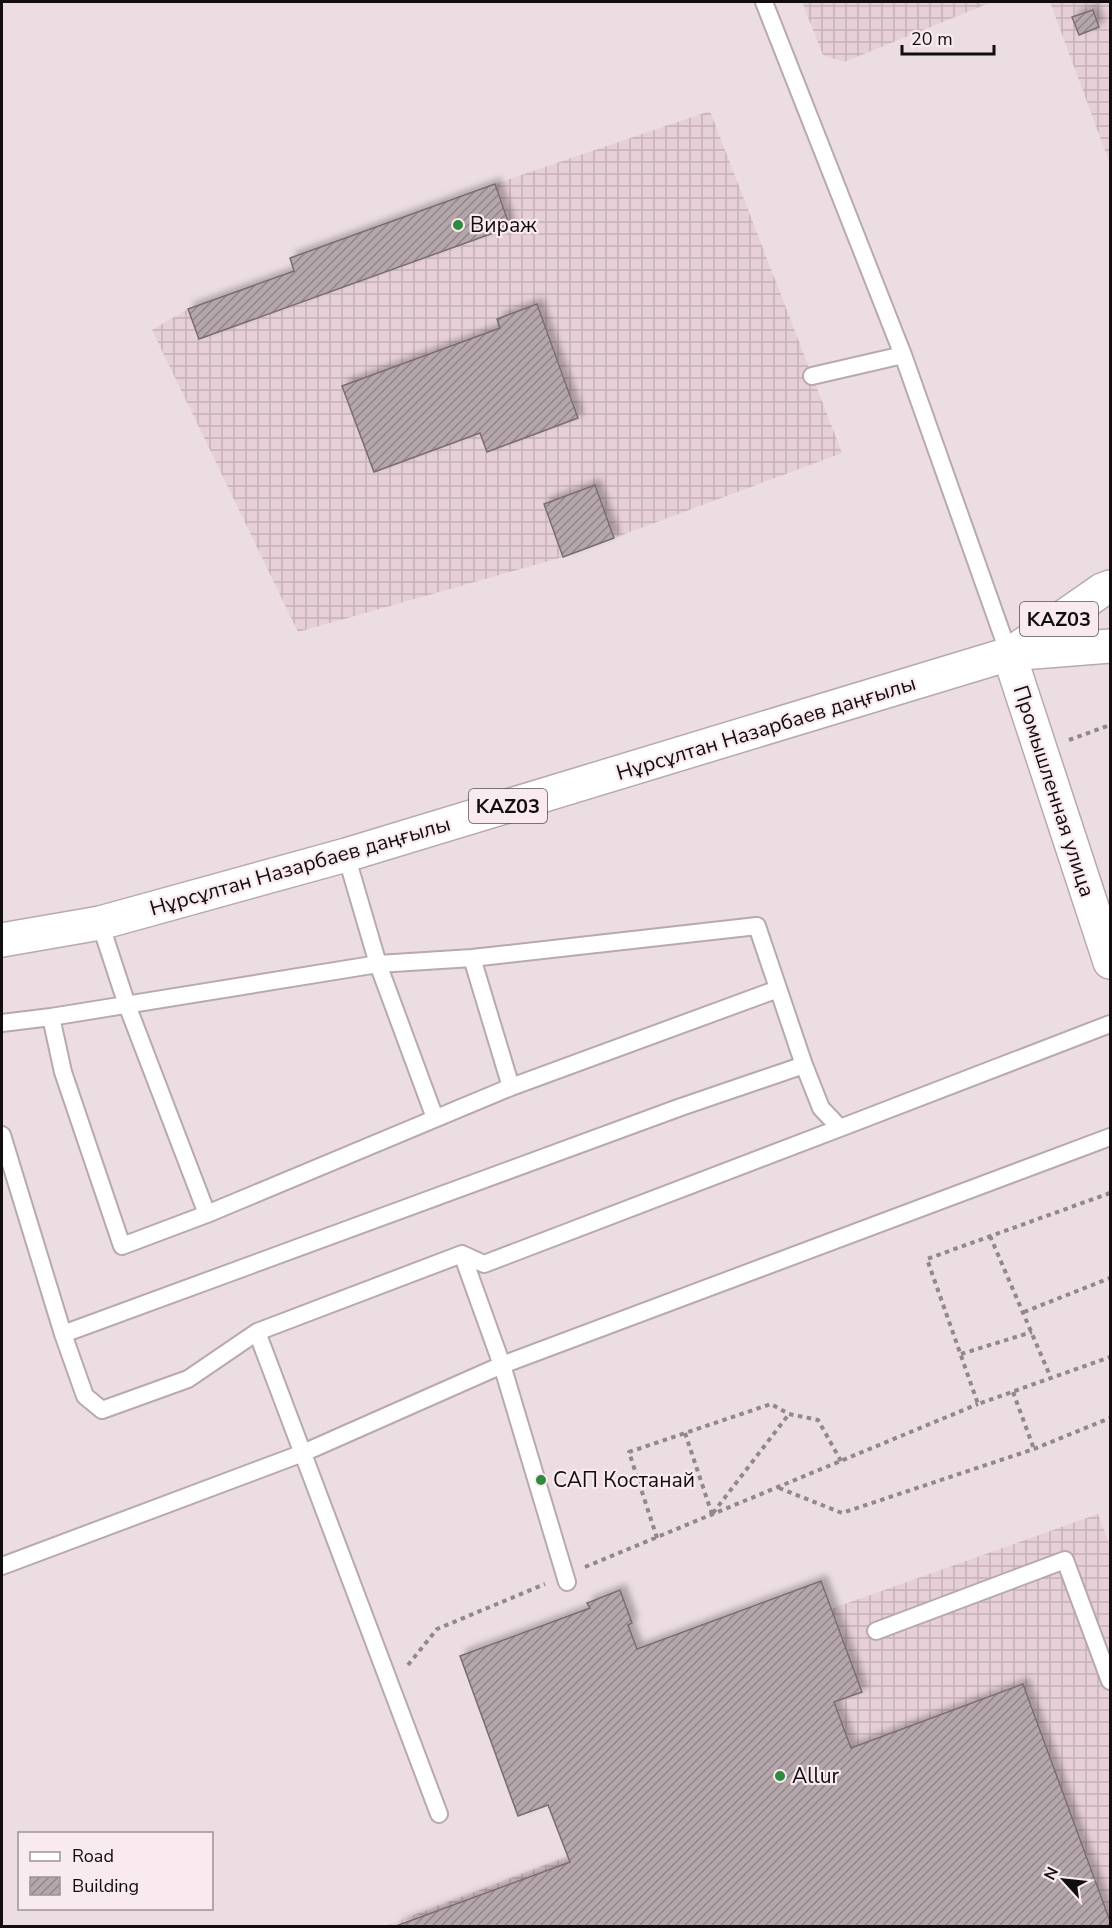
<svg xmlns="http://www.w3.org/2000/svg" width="1112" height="1928" font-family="'Nunito Sans',sans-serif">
  <defs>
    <pattern id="industrial-grid" width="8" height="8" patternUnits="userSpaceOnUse" patternTransform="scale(1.5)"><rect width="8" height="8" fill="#e7cfd7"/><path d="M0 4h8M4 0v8" fill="none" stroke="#c5b1b7"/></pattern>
    <pattern id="building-hatch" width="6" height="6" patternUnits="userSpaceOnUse" patternTransform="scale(1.5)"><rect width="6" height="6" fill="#b4a6aa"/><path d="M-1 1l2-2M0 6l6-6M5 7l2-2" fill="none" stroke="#918689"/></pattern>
    <filter id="shadow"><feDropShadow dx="5.5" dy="-5.5" stdDeviation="3" flood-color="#0004"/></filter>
  </defs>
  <rect width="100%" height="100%" fill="#ecdde2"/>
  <path fill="url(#industrial-grid)" d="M802,2H992L844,62L823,55Z
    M1050,2H1110V164Z
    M710,111L842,453L563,557L298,632L152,330L188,309L294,271L290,258L495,184Z
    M1098,1514L1110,1546V1926H385L851,1748L834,1702L861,1692L828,1610Z"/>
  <path fill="url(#building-hatch)" stroke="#7a6d71" stroke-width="1.5" filter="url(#shadow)" d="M1093,10L1099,27L1079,35L1072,17Z
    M495,184L510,227L199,339L188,309L294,271L290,258Z
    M537,304L578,418L487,452L480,433L374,472L342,386L500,328L497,319Z
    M595,485L614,538L563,557L544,504Z
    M821,1581L862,1692L834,1702L851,1748L1023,1684L1110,1921V1926H396L570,1862L548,1805L518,1816L460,1656L590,1608L587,1603L620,1590L632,1623L628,1625L637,1649Z"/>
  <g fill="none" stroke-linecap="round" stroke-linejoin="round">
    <defs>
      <path id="lane" d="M764,2L903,355L1009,654
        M812,376L903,355
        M346,855L378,964L435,1118
        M100,923L127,1005L207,1214
        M472,958L511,1087
        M51,1017L63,1072L122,1246L207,1214L511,1087L778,989
        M2,1023L51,1017L378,964L472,958L757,926L804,1065L821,1108L840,1128L1110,1024
        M2,1135L63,1334L85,1396L102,1410L188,1379L257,1332
        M462,1254L484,1264L840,1128
        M63,1334L681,1107L804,1065
        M2,1566L303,1453L502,1365L1110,1137
        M876,1631L1065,1560L1110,1681
        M439,1814L257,1332L462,1254L502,1365L567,1582"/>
      <path id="secondary" d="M1009,654L1110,962"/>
      <path id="primary" d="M1010,654L1102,590L1110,587
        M2,940L100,923L346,855L1009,654L1110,646"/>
    </defs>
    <use href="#lane" stroke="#b8a9ae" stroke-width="20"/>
    <use href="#secondary" stroke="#b8a9ae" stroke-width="36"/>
    <use href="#primary" stroke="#b8a9ae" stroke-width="36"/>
    <path stroke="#92878b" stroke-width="4" stroke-dasharray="4.5 4.5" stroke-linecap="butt" d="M1069,740L1110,725
      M1110,1193L927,1259L978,1404L1110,1357
      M990,1236L1051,1378
      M1024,1312L1110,1278
      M961,1354L1032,1332
      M1013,1392L1034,1449
      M685,1433L712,1514
      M779,1488L842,1513L1034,1449L1110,1418
      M713,1513L789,1414
      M657,1538L629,1452L771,1404L789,1414L818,1420L841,1461
      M585,1567L978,1404
      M408,1665L437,1629L545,1584"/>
    <use href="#lane" stroke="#fff" stroke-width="16"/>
    <use href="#secondary" stroke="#fff" stroke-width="33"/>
    <use href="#primary" stroke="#fff" stroke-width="33"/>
  </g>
  <g fill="#318b3c" stroke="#f9eaef" stroke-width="2">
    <circle cx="458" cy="225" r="6"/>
    <circle cx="541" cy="1480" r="6"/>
    <circle cx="780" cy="1776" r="6"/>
  </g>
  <g text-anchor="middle" stroke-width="4.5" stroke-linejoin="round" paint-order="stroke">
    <g fill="#f9eaef" stroke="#574f52" stroke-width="1.5">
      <rect x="1020" y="602" width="78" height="34" rx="4.5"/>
      <rect x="469" y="789" width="78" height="34" rx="4.5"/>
    </g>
    <g font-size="20" font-weight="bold" fill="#120d0f">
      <text x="1059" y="626">KАZ03</text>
      <text x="508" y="813">KАZ03</text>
    </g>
    <g font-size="21" fill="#120d0f" stroke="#f9eaef" text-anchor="start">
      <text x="470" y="232">Вираж</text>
      <text x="553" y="1487">САП Костанай</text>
      <text x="792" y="1783">Allur</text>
    </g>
    <g font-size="21" fill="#120d0f" stroke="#f9eaef">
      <text transform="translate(766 728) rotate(-17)" y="7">Нұрсұлтан Назарбаев даңғылы</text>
      <text transform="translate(1054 791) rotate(72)" y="7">Промышленная улица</text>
      <text transform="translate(300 866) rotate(-16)" y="7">Нұрсұлтан Назарбаев даңғылы</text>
    </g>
  </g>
  <rect width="1112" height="1928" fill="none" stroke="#120d0f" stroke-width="6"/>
  <rect x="18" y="1832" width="195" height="78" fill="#f9eaef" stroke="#9d9295" stroke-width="1.5"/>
  <rect x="30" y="1852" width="30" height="9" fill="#ffffff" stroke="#9d9295" stroke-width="1.5"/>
  <text x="72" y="1862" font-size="18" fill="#120d0f">Road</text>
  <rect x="30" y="1877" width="30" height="18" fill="url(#building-hatch)" stroke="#9d9295" stroke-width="1.5"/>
  <text x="72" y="1892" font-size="18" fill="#120d0f">Building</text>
  <g transform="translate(1064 1880) rotate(297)" stroke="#f9eaef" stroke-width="4.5" paint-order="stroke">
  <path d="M0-4.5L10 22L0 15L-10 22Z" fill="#120d0f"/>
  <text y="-9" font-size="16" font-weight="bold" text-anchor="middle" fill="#120d0f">N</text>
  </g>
  <path d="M902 45v9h92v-9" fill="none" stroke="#120d0f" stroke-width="3"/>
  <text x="911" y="45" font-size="18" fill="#120d0f" stroke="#f9eaef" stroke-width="4.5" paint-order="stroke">20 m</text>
</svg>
